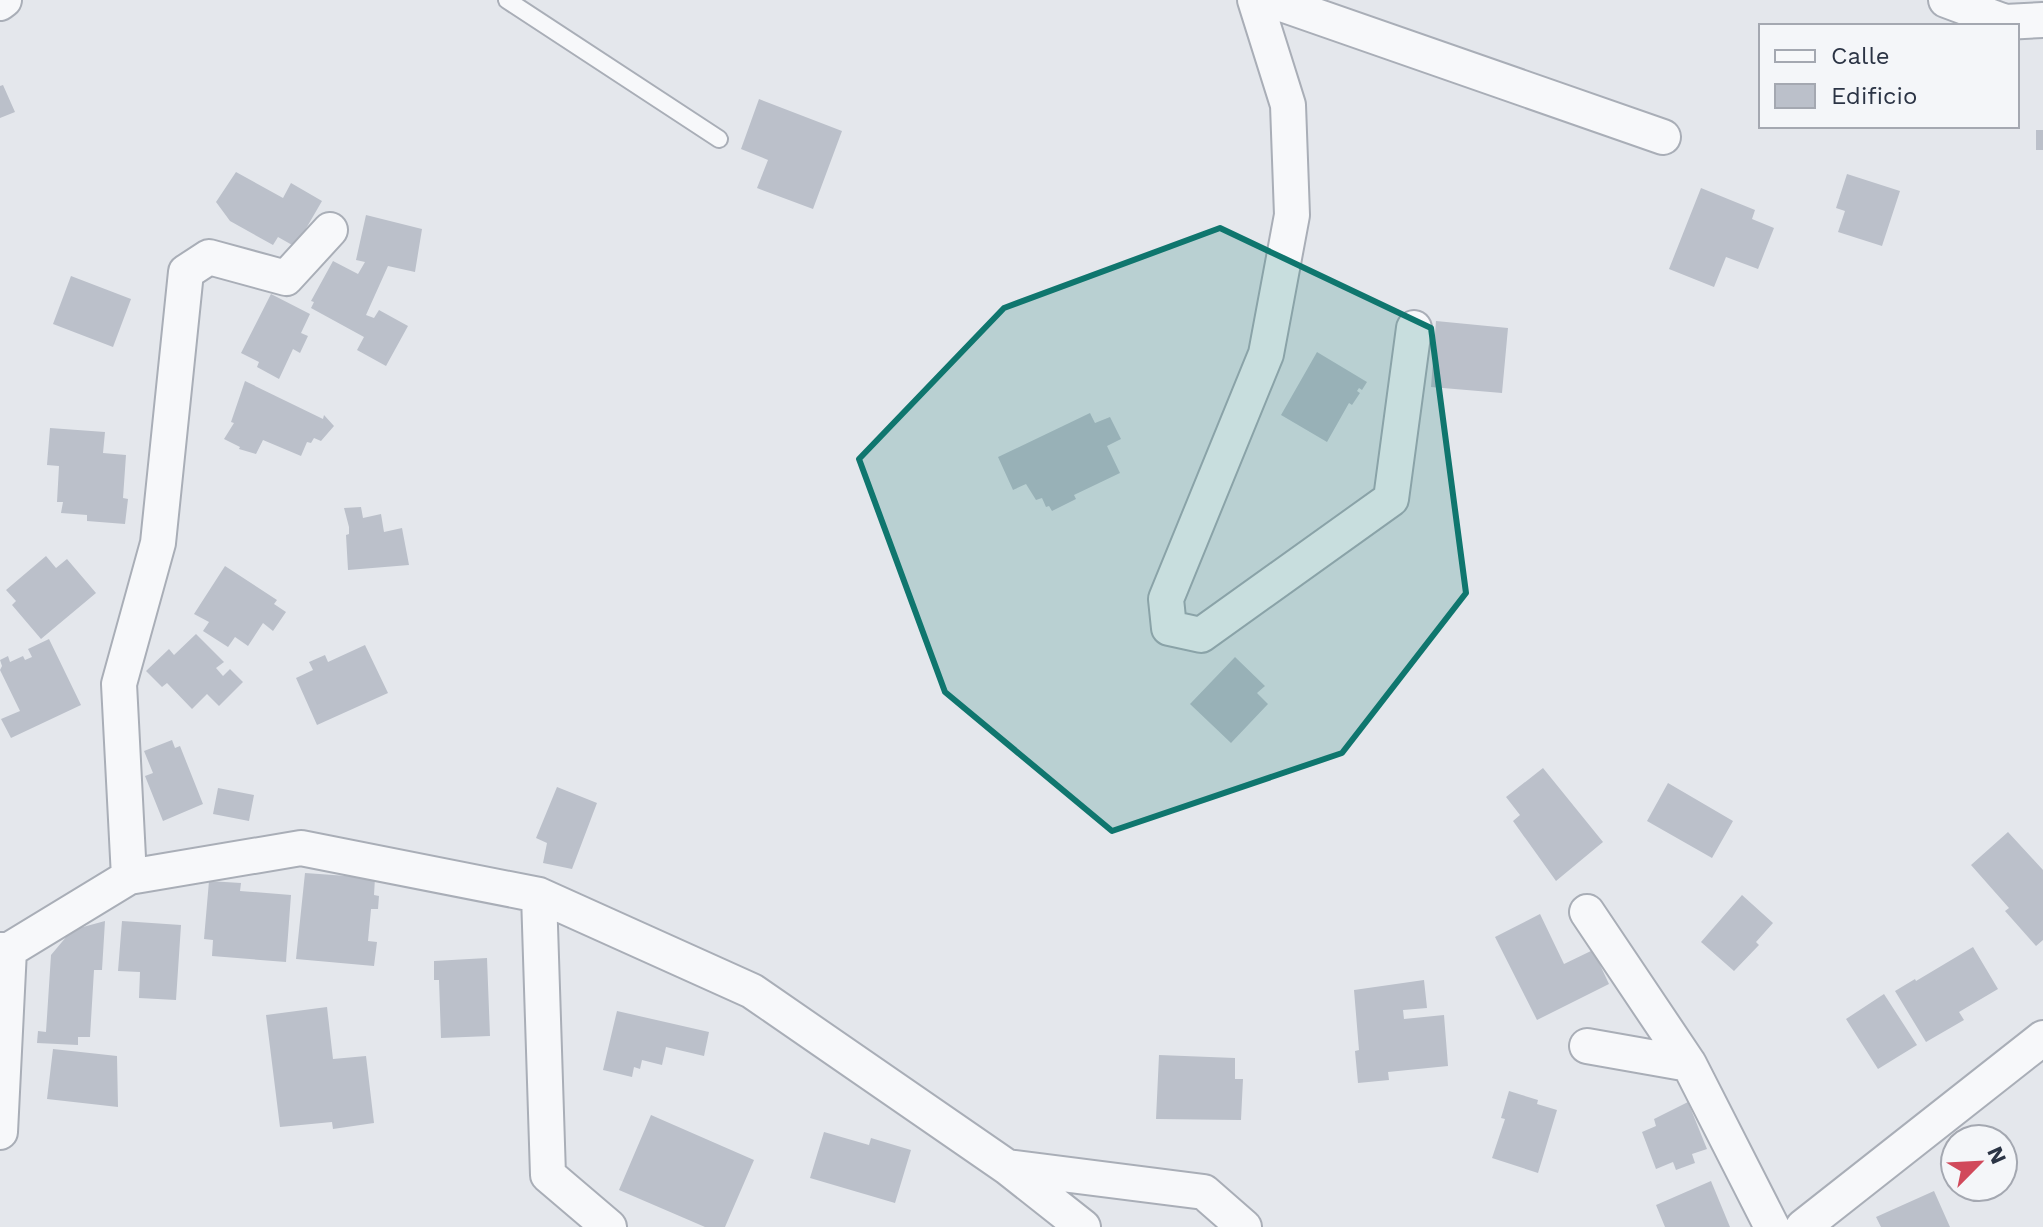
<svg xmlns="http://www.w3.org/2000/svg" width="2043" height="1227" font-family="'Work Sans',sans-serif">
  <rect width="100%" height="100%" fill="#e4e7ec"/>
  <path fill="#bbc0ca" d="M3,85L15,112L0,118V86Z
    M759,99L842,131L813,209L757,188L768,160L741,149Z
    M2036,130H2043V150H2036Z
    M236,172L283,198L291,183L322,201L304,232L309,235L301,250L278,237L273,245L230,221L216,202Z
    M1847,174L1900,191L1882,246L1838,232L1845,211L1836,208Z
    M1701,188L1755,210L1752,219L1774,228L1758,269L1726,257L1714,287L1669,269Z
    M366,215L422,229L415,272L388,266L366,315L374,318L379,310L408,326L386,366L357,350L364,337L311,308L314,302L311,301L333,261L358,274L365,262L356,260Z
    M71,276L131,299L113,347L53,324Z
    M271,294L310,314L301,333L308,336L300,353L293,349L279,379L257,367L259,362L241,353Z
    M1436,321L1508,328L1502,393L1431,387Z
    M1317,352L1367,382L1362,390L1359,388L1357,391L1360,393L1352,405L1349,403L1327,442L1281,415Z
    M245,381L323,419L324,415L334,426L321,441L314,438L311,443L307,442L301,456L263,440L256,454L239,449L240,447L224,439L234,423L231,422Z
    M1090,413L1095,423L1110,417L1121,439L1107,446L1120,473L1074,495L1076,499L1052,511L1049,506L1046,507L1042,498L1036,500L1026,484L1013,490L998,457Z
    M50,428L105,432L103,453L126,455L123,498L128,499L125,524L87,521V515L61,513L63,502H57L59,466L47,465Z
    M361,507L363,518L381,514L384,532L402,528L409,565L348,570L346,535L349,534V527L344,508Z
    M46,556L56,568L67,559L96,593L41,639L12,605L16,601L6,590Z
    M225,566L277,600L274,604L286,612L273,631L263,623L248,646L235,637L228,647L203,631L209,622L194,614Z
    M196,634L224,662L216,668L223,676L230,669L243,682L219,706L207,694L192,709L167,683L162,687L146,671L169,649L174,655Z
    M49,639L81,705L11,738L1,719L20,711L0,670L2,666L0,660L8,656L10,662L23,656L25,660L32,657L28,649Z
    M365,645L388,693L317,725L296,678L313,670L309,662L325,655L328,662Z
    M1235,657L1265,686L1257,693L1268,704L1231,743L1190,704Z
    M172,740L175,748L180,746L203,804L163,821L145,776L153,773L144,751Z
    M1543,768L1603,842L1556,881L1513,821L1520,815L1506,797Z
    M1668,783L1733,821L1712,858L1647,821Z
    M557,787L597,803L572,869L543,863L547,843L536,838Z
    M218,788L254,795L249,821L213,814Z
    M2008,832L2043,870V940L2036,946L2005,911L2009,908L1971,865Z
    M305,873L375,878L374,895L379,896L378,909H371L368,941L377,942L374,966L296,959Z
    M209,881L241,883L240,891L291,895L286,962L212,956L213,940L204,939Z
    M1742,895L1773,923L1756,942L1759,945L1734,971L1701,942Z
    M1540,914L1564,964L1593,950L1609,984L1537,1020L1495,937Z
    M105,921L102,970H94L90,1037H78V1045L37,1043L38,1031L46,1032L51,955L72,930Z
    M122,921L181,925L176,1000L139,998L140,972L118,971Z
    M1973,947L1998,989L1959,1012L1964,1020L1926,1042L1895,991L1915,979L1916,981Z
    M487,958L490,1036L441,1038L439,980H434V961Z
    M1424,980L1427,1008L1403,1010L1404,1019L1444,1015L1448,1066L1388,1072L1389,1080L1358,1083L1355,1051L1359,1050L1354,990Z
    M1884,994L1917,1045L1878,1069L1846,1019Z
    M327,1007L333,1059L366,1056L374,1123L333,1129L332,1122L280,1127L266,1015Z
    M617,1011L709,1032L704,1056L666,1047L662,1065L642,1060L640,1069L634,1067L632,1077L603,1070Z
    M53,1049L117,1056L118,1107L47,1099Z
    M1159,1055L1235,1058V1079H1243L1241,1120L1156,1119Z
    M1509,1091L1538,1100L1537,1104L1557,1110L1538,1173L1492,1158L1505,1119L1501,1118Z
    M1688,1102L1707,1149L1692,1154L1695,1163L1676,1170L1673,1162L1656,1169L1642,1132L1656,1126L1654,1119Z
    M651,1115L754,1160L725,1227H705L619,1190Z
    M824,1132L869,1145L871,1138L911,1150L895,1203L810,1178Z
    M1711,1181L1730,1227H1665L1656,1205Z
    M1934,1191L1950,1227H1881L1876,1217Z"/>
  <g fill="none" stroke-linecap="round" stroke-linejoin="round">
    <defs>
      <path id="lane" d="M507,0L719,139"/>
      <path id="street" d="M1255,0L1288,105L1292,215L1266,354L1166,599L1169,628L1201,635L1391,499L1414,328
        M1270,0L1663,137
        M1946,0L2005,22L2043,20
        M0,3L4,0
        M129,877L119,684L158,543L186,272L209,257L286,278L330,230
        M539,895L548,1175L609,1227
        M1587,912L1689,1064
        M0,950H9L129,877L301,848L539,895L752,991L1007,1167L1083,1227
        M1587,1046L1689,1064L1772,1227
        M0,1132L9,950
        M1007,1167L1204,1192L1244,1227
        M1803,1227L2043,1038"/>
    </defs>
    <use href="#lane" stroke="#a9aeb7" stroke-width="20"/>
    <use href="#street" stroke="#a9aeb7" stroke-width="38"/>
    <use href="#lane" stroke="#f7f8fa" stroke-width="16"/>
    <use href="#street" stroke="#f7f8fa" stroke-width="34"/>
  </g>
  <path fill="#0f766e" fill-opacity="0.2" stroke="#0f766e" stroke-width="6" stroke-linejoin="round" d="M1220,228L1431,328L1466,593L1342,753L1112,831L945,692L859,459L1004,308Z"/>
  <rect x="1759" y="24" width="260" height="104" fill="#f4f6f9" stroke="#a4a8b1" stroke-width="2"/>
  <rect x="1775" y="50" width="40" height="12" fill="#f7f8fa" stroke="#a4a8b1" stroke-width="2"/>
  <text x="1831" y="64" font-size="24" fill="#2b3445">Calle</text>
  <rect x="1775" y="84" width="40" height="24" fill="#bbc0ca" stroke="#a4a8b1" stroke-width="2"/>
  <text x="1831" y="104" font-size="24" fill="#2b3445">Edificio</text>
  <g transform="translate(1979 1163) rotate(66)"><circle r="38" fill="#f4f6f9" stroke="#a4a8b1" stroke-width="2"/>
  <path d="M0-6L14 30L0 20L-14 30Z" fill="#d1495b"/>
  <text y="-12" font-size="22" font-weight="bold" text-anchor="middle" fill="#2b3445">N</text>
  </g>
</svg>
